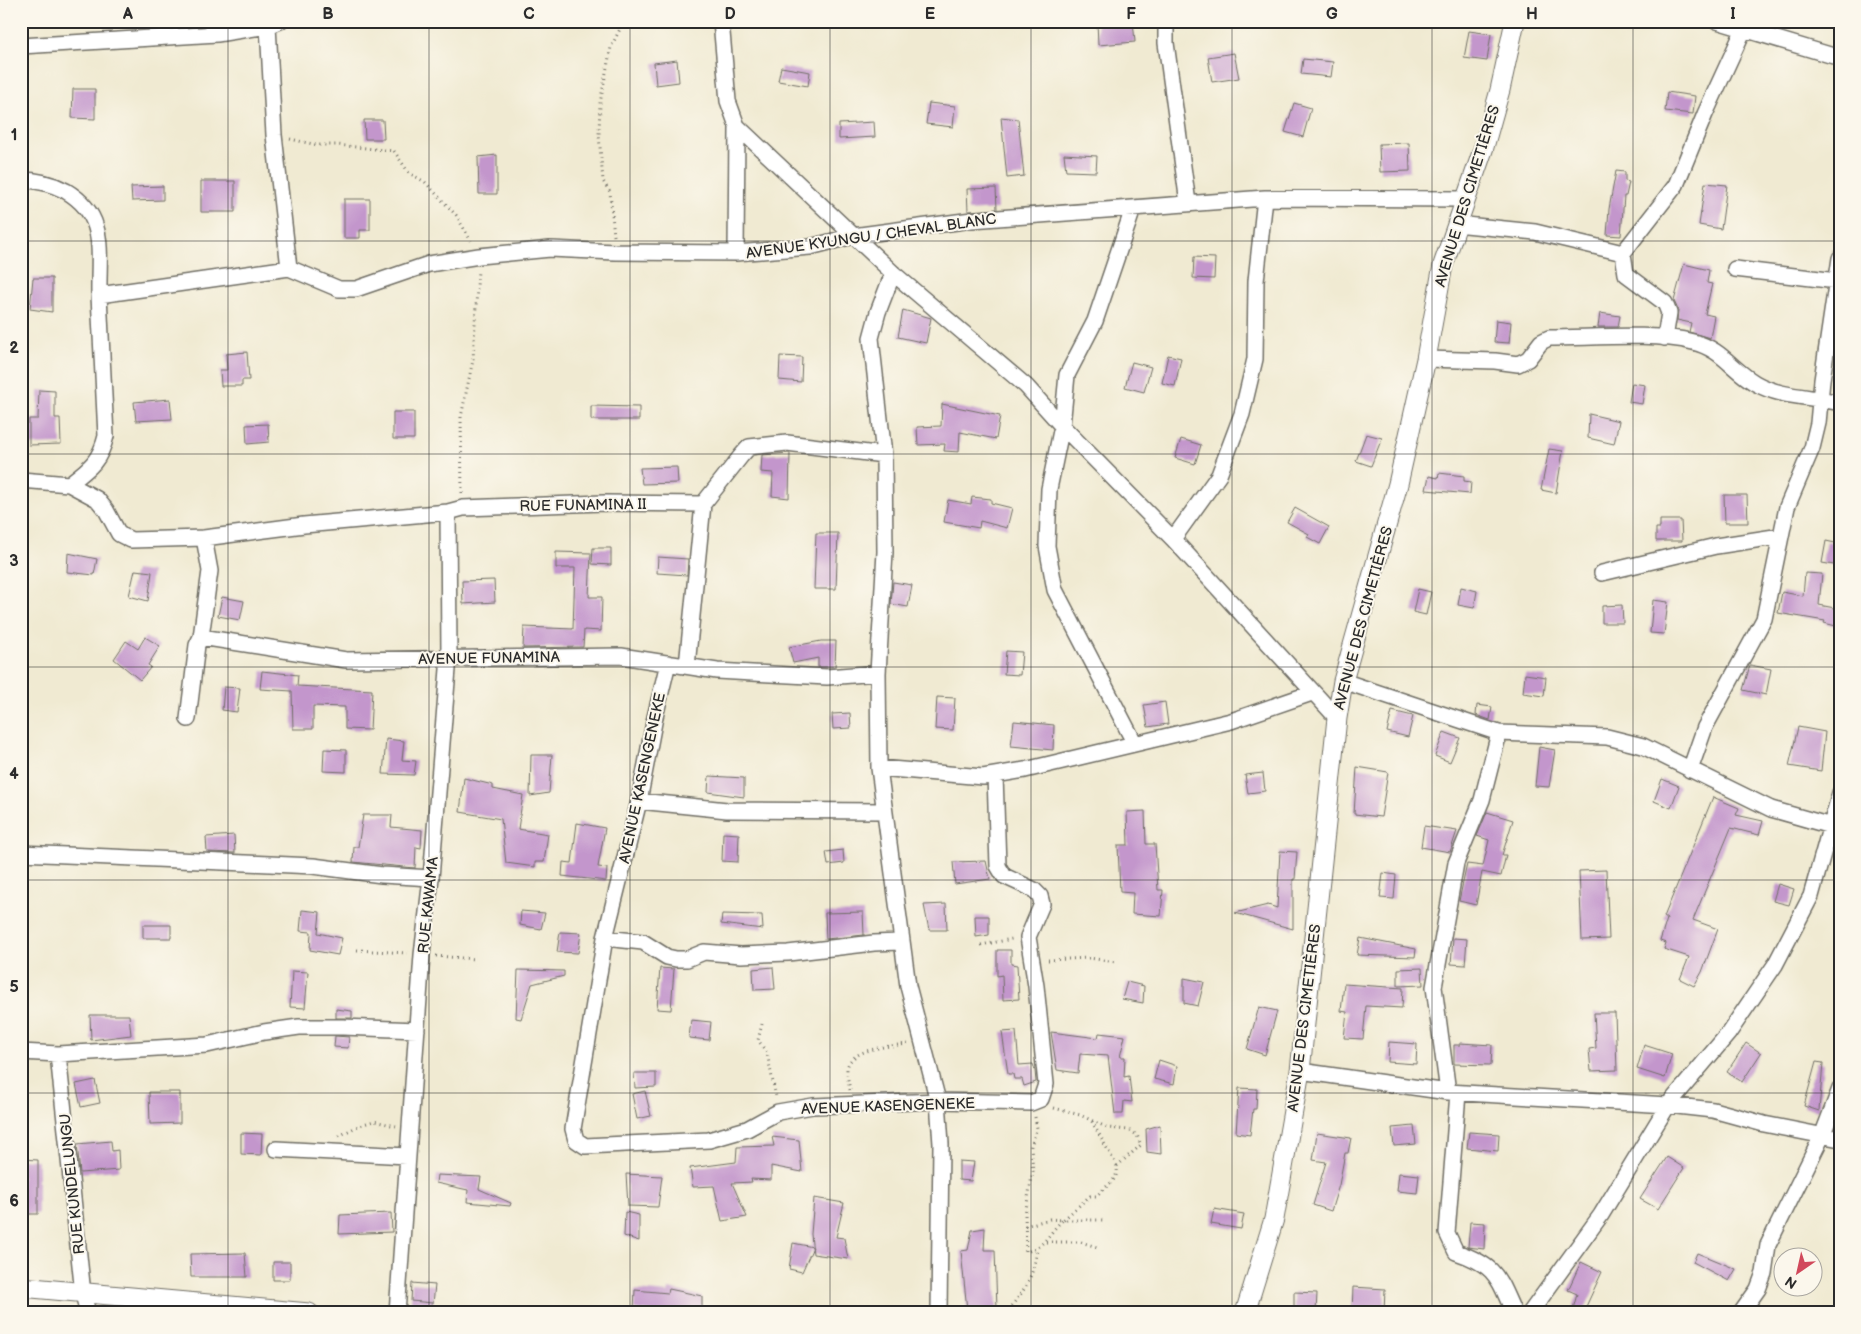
<svg xmlns="http://www.w3.org/2000/svg" width="1861" height="1334" font-family="'Balsamiq Sans',sans-serif">
  <rect width="100%" height="100%" fill="#fbf7ec"/>
  <filter id="ink" filterUnits="userSpaceOnUse"><feTurbulence type="fractalNoise" baseFrequency=".02" numOctaves="2"/><feDisplacementMap in="SourceGraphic" scale="10" xChannelSelector="R" yChannelSelector="G"/><feConvolveMatrix kernelMatrix="1 2 1 2 8 2 1 2 1" color-interpolation-filters="sRGB"/></filter>
  <filter id="wash" filterUnits="userSpaceOnUse"><feTurbulence type="fractalNoise" baseFrequency=".0096" numOctaves="4" result="noise"/><feDisplacementMap in="SourceGraphic" scale="20" xChannelSelector="R" yChannelSelector="G"/><feGaussianBlur stdDeviation="1.12" result="paint"/><feColorMatrix in="noise" values="0 0 0 0 0 0 0 0 0 0 0 0 0 0 0 0 0 1.4 0 .05"/><feComposite in="paint" operator="in"/></filter>
  <g filter="url(#wash)">
    <rect width="100%" height="100%" fill="#f0ead2"/>
    <g id="blocks">
      <path fill="#c396cc" d="M1097,21H1133L1135,42L1098,45Z
        M1469,31L1491,34L1487,61L1464,58Z
        M1234,53L1239,78L1212,82L1208,57Z
        M1303,59L1333,62L1331,77L1301,74Z
        M677,60L679,82L656,85L654,63Z
        M781,67L810,72L808,86L778,81Z
        M73,89H95V119L72,118Z
        M1667,92L1695,96L1693,114L1665,111Z
        M929,103L955,106L953,127L926,124Z
        M1294,103L1311,108L1303,137L1285,132Z
        M1001,117L1018,119L1024,176L1007,178Z
        M364,120H383L384,139H365Z
        M874,122L875,137L839,139V124Z
        M1409,143L1410,171L1380,172L1379,144Z
        M1064,154L1097,156L1096,172L1066,171Z
        M497,155V194H479L478,157Z
        M1616,171L1625,172V181L1629,182L1626,196H1624L1621,236L1607,235L1609,209Z
        M201,181H235V212H201Z
        M1705,183L1727,185L1721,229L1699,225Z
        M163,186V200L132,201L131,187Z
        M996,188L997,209L968,211L967,189Z
        M344,199H370V230H360V238H344Z
        M1194,257L1215,258L1214,279L1193,278Z
        M1684,264L1709,270L1707,283L1712,284L1705,314L1714,316L1710,338L1689,332L1691,323L1677,320L1678,310L1674,301Z
        M33,278H52V312L30,309Z
        M903,310L931,318L926,343L898,337Z
        M1600,313L1620,316L1618,327H1598Z
        M1496,320L1511,322L1509,343L1494,342Z
        M247,352L249,380H242V386H221L220,370H227L226,354Z
        M1168,355L1181,358L1175,386L1162,383Z
        M780,356L802,357L801,382L779,380Z
        M1132,362L1151,367L1144,392L1125,387Z
        M1632,383L1645,385L1642,404L1629,402Z
        M39,390L55,391V418H60L61,444L29,445V419H38Z
        M170,399L172,419L136,421L134,402Z
        M942,404L1000,416L996,439L960,432L959,452L944,451L945,444L918,445L917,427L941,426Z
        M591,406L639,407V420H591Z
        M393,412H414V439H393Z
        M1589,414L1619,421L1614,444L1588,438Z
        M268,424L269,442L247,444L246,425Z
        M1366,434L1382,438L1371,466L1356,461Z
        M1181,439L1201,445L1195,464L1175,458Z
        M1549,449L1563,451L1556,493L1541,490Z
        M790,453L789,498L772,496L773,473L761,472L762,455Z
        M677,467L678,483L642,484L640,468Z
        M1439,473L1464,476V481L1471,482L1470,494L1426,490L1429,476L1438,478Z
        M1724,495H1747L1748,523H1725Z
        M972,497L991,499V503L1012,508L1007,528L980,521L979,528L944,522L948,500L971,504Z
        M1295,508L1329,527L1320,544L1307,537L1309,534L1287,522Z
        M1660,520H1681L1682,541H1656V528H1660Z
        M816,533H838L836,589H814Z
        M1826,541L1840,544V566L1822,563Z
        M593,548H611V565L592,564Z
        M556,552L591,553L589,597H602L601,631L584,630L583,647L523,648L524,627L573,629L575,568H556Z
        M68,553L97,559L94,575L67,572Z
        M658,557L688,559L687,575L657,573Z
        M135,570L152,572L148,601L129,596Z
        M1805,573L1822,574L1819,605L1840,609V627L1824,623L1825,621L1778,613L1782,592L1803,596Z
        M494,580L495,602L463,604L462,581Z
        M893,582L912,585L908,607L891,604Z
        M1461,587L1477,591L1474,608L1458,605Z
        M1418,589L1431,592L1426,615L1413,612Z
        M222,597L244,601L240,620L218,616Z
        M1653,600L1668,602L1664,634L1650,633Z
        M1622,605L1623,623H1602V606Z
        M145,637L160,646L148,665L151,667L140,680L114,659L126,641L138,649Z
        M821,641H836L835,667H818V658L793,663L789,647Z
        M1006,651L1022,652L1020,675L1004,674Z
        M1750,665L1771,669L1766,695L1743,690Z
        M262,671L298,675L297,686L372,690L370,730L345,729V707L313,706V729H293L292,691L260,689Z
        M1525,674L1546,677L1544,696L1523,693Z
        M224,687L240,688L237,712L222,710Z
        M937,697L955,698L953,730L935,729Z
        M1165,702L1168,724L1148,727L1144,705Z
        M1477,705L1492,707L1490,720L1476,715Z
        M1392,711L1413,716L1408,737L1387,732Z
        M850,713L851,728L833,729L832,714Z
        M1014,721L1054,725L1053,750L1011,746Z
        M1798,727L1825,732L1821,771L1789,766Z
        M1444,732L1460,738L1450,762L1435,756Z
        M386,739L404,741L402,760L416,761L414,775L383,774Z
        M1539,747L1555,750L1549,787L1535,786Z
        M324,749L346,750V772L323,771Z
        M531,755H552L549,793L530,796Z
        M1357,767L1388,772L1381,817L1354,814Z
        M1263,773L1265,791L1248,793L1245,775Z
        M709,776L744,778V797L708,792Z
        M464,778L493,785V789L523,795L518,829L548,834L544,862H535V867L506,863L501,819L460,812Z
        M1662,779L1679,786L1671,808L1654,801Z
        M1713,797L1739,808L1736,815L1763,821L1759,835L1731,828L1693,920L1718,929L1702,972L1694,986L1680,979L1689,957L1664,949L1666,943L1660,941L1667,919L1664,917Z
        M1145,811L1146,844H1155L1158,890H1163L1161,916L1132,914L1133,893L1120,892L1118,845H1128L1127,812Z
        M1487,812L1513,820L1502,855H1506L1501,876L1482,872L1476,905L1459,901L1467,864L1483,866L1489,840L1477,836Z
        M363,815H392L391,827L422,830L421,848L416,847L415,868L353,862L354,847H358Z
        M577,823L605,828L598,867L607,868L606,881L562,876L563,862L572,863Z
        M1424,826L1457,831L1450,852L1421,847Z
        M723,833L739,834L738,862L722,861Z
        M234,835L235,853L207,852L206,837Z
        M843,850L844,863L828,865L826,852Z
        M1280,851L1297,852L1295,879H1293V929L1235,913L1268,905L1277,908Z
        M986,861L990,879L955,884L953,862Z
        M1606,870L1609,939L1582,940L1579,871Z
        M1383,873L1396,875L1394,899L1380,898Z
        M1778,884L1794,889L1789,905L1773,901Z
        M946,904L947,930H929L924,905Z
        M302,910L320,912L318,933L342,938L338,955L310,950L311,932L300,931Z
        M521,911L545,913L541,929L520,925Z
        M863,912L864,935L826,939L825,913Z
        M722,914L762,915L763,929L721,924Z
        M975,916H989V935L976,937Z
        M143,925H171V938H143Z
        M560,932L581,933L578,953L557,952Z
        M1360,938L1416,949L1415,957L1357,955Z
        M1453,938L1467,939L1465,965L1451,964Z
        M997,950H1011V964L1017,965L1019,999L1003,1000L1002,975L997,976Z
        M773,967L775,989L754,990L753,969Z
        M660,968L674,969L671,1010L657,1009Z
        M1422,968L1423,985L1398,986V969Z
        M518,970L564,971V976L532,984L521,1019L516,1018Z
        M292,971L308,972L305,1008L290,1007Z
        M1184,978L1204,982L1198,1006L1184,1003Z
        M1127,982L1144,986L1143,1003L1122,999Z
        M1344,984L1403,988L1402,1008L1366,1006L1363,1039L1344,1038L1347,1012L1341,1011Z
        M1259,1007L1277,1011L1265,1055L1247,1049Z
        M336,1009L352,1011V1018H336Z
        M1594,1013H1615L1617,1070L1591,1071L1589,1049L1596,1048Z
        M90,1015H129L131,1035L91,1040Z
        M691,1020L711,1022L709,1040L689,1038Z
        M1016,1031L1019,1065L1033,1064L1035,1071L1036,1082L1024,1086L1022,1079H1014L1013,1074H1008L1002,1032Z
        M1051,1032L1098,1038L1099,1033L1125,1036L1120,1057H1125L1124,1077L1129,1076L1132,1102L1124,1101L1123,1114H1115L1108,1056L1080,1054L1078,1073L1057,1070Z
        M335,1036L349,1037L348,1048L334,1047Z
        M1389,1042L1417,1044L1416,1064L1388,1062Z
        M1460,1043L1492,1045L1491,1065L1454,1064V1045H1460Z
        M1746,1043L1761,1053L1742,1082L1727,1072Z
        M1644,1045L1672,1054L1665,1078L1637,1069Z
        M1159,1060L1177,1066L1174,1084L1154,1079Z
        M1816,1062L1823,1063L1819,1111L1804,1106Z
        M634,1073H656V1087L635,1088Z
        M95,1080L100,1103L81,1107L76,1084Z
        M1239,1088L1257,1089L1256,1109H1253L1250,1135L1236,1133Z
        M645,1091L651,1116L637,1119L632,1094Z
        M149,1092H180V1123L150,1124Z
        M1160,1125L1161,1154L1147,1152L1146,1129Z
        M1414,1126L1416,1144L1394,1146L1392,1128Z
        M1469,1132L1499,1134L1498,1151L1467,1148Z
        M241,1133L262,1134L261,1155L241,1154Z
        M1317,1133L1351,1138L1348,1153H1345L1339,1185L1331,1211L1313,1205L1326,1162L1313,1160Z
        M772,1137L799,1140L802,1172L771,1166V1180L751,1179L752,1182L732,1183L747,1217L722,1221L714,1186L693,1187L690,1168L736,1162L737,1147L774,1146Z
        M111,1141L112,1151L118,1150L119,1170L80,1173L77,1144Z
        M1667,1157L1684,1168L1658,1209L1640,1199Z
        M21,1159L38,1160V1214H23Z
        M959,1161L974,1162L971,1181L959,1180Z
        M1399,1173L1419,1175L1417,1193L1397,1191Z
        M626,1174L662,1176L658,1207L628,1206Z
        M437,1175L481,1177L479,1189L511,1203L510,1206L467,1202L468,1190L436,1183Z
        M814,1198L844,1203L836,1237L844,1238L848,1259L813,1254L811,1234Z
        M1214,1209L1244,1214L1241,1229L1211,1224Z
        M625,1212L639,1215V1241L624,1236Z
        M391,1213L392,1232L339,1234L340,1215Z
        M1470,1222L1485,1223L1484,1249L1468,1247Z
        M985,1228L984,1250H995L997,1309L967,1310L961,1251L968,1250L972,1230Z
        M793,1243L813,1247L802,1272L789,1269Z
        M245,1253L247,1277H191L190,1254Z
        M1697,1253L1736,1269L1729,1281L1693,1262Z
        M273,1262H290V1280H273Z
        M1581,1262L1602,1272L1583,1313H1572L1577,1294L1568,1290Z
        M412,1283L435,1285L433,1303L411,1301Z
        M1353,1287L1385,1289L1384,1313H1352Z
        M669,1289L702,1296V1313H661L634,1309L635,1290L668,1293Z
        M1294,1292L1317,1293L1316,1313H1294Z"/>
    </g>
  </g>
  <g filter="url(#ink)">
    <use href="#blocks" fill-opacity="0" stroke="#706e65" stroke-width="1"/>
    <g fill="none" stroke-linecap="round" stroke-linejoin="round">
      <defs>
        <path id="minor" d="M721,21L728,101L737,126L893,273L1026,386L1062,426L1173,539L1337,718
          M1166,21V43L1188,203
          M1717,21L1840,58
          M268,26L274,135L289,268
          M21,46L217,34L268,26L280,21
          M21,180C38,180 51,183 66,191C108,216 98,251 99,295
          M1133,209L1095,321L1067,375L1062,426L1049,489L1047,546L1055,590L1134,742
          M1456,224L1535,232L1623,253
          M736,253L737,126
          M1735,269L1837,281
          M893,273L878,312L871,338L884,455L885,552L878,673L879,768L908,986L938,1101L941,1144L939,1313
          M1665,338L1669,313L1665,303L1626,274L1623,253L1676,185L1705,114L1744,29
          M1426,359L1495,361L1518,364L1528,359L1541,342L1549,338C1591,338 1654,332 1693,342C1722,349 1731,369 1755,383C1781,398 1812,396 1840,403
          M21,480L69,484L97,499L106,510L119,534L131,540L204,538L304,525L448,512
          M69,484C90,468 100,461 106,436L99,295L289,268L339,289H356L429,264L479,256L550,249L615,252L736,253L810,247L853,236L972,220L1265,198L1466,199
          M204,538L210,571L201,637L346,660L621,656L717,671L827,677L878,673
          M1173,539L1219,475L1242,414L1255,359L1256,281L1265,198
          M1602,573L1716,546L1781,536
          M668,663L655,717L639,801L605,938L573,1129L576,1140L585,1146L709,1140L747,1129L778,1112L813,1106L938,1101L1031,1103L1041,1099L1046,1084L1036,986L1028,937L1042,904L1040,896L1034,890L1004,876L998,866L995,775
          M687,666L703,504L741,456L749,447L787,443L884,455
          M1343,681L1499,733L1607,737L1643,746L1771,809L1831,826
          M188,719L197,645L201,637
          M879,768L983,777L1025,770L1231,721L1312,693
          M1690,770L1705,727L1764,619L1787,507L1812,448L1818,423L1822,380L1840,258
          M639,801L727,810L884,811
          M21,853L313,866L382,875L431,878
          M605,938L643,942L667,957L676,959H687L704,952L741,955L788,953L874,943L900,942
          M21,1052L58,1054L207,1045L264,1032L299,1027H343L417,1030
          M58,1054L83,1294L88,1313
          M1300,1071L1448,1092L1668,1105L1713,1110L1764,1124L1840,1139
          M1448,1092L1434,987L1456,863L1482,800L1499,733
          M1458,1093L1447,1233L1456,1252C1497,1266 1497,1276 1514,1313
          M276,1149L407,1156
          M397,1313L422,955L431,878L449,657L448,512L463,508L604,503L703,504
          M1530,1313L1601,1215L1668,1105L1728,1034L1775,965L1811,896L1840,793
          M1741,1313L1758,1289L1764,1273L1768,1245L1822,1136L1840,1089"/>
        <path id="tertiary" d="M21,1287L309,1313
          M1245,1313L1274,1219L1300,1071L1337,718L1343,681L1398,484L1426,359L1443,265L1484,147L1500,90L1515,21"/>
      </defs>
      <use href="#minor" stroke="#706e65" stroke-width="18"/>
      <use href="#tertiary" stroke="#706e65" stroke-width="21"/>
      <path stroke="#706e65" stroke-width="3" stroke-dasharray="1 4" stroke-linecap="butt" d="M290,139L317,145H337L394,151L409,173L425,182L456,215L471,241
        M614,236L610,192L603,181L599,135L600,103L611,47L624,21
        M462,493L461,417L473,360L478,270
        M981,945L1012,939
        M357,950L407,953
        M436,956L475,959
        M1048,960L1089,958L1116,962
        M762,1024L758,1040L767,1053L776,1097
        M850,1090C849,1084 847,1077 847,1070C848,1048 892,1046 908,1044
        M1054,1108L1080,1115L1108,1128L1129,1130L1137,1135L1141,1145L1117,1166
        M1035,1117L1037,1128L1031,1146L1033,1171L1025,1214L1026,1252C1047,1246 1048,1233 1063,1220H1105
        M339,1136L360,1125L374,1121L396,1126
        M1025,1226L1050,1219L1063,1220L1090,1196H1097C1105,1185 1119,1182 1117,1166L1091,1120
        M1046,1242H1081L1100,1248
        M1004,1313C1024,1294 1034,1276 1037,1249"/>
      <use href="#minor" stroke="#fff" stroke-width="15"/>
      <use href="#tertiary" stroke="#fff" stroke-width="19"/>
    </g>
  </g>
  <path fill="none" stroke="#2b2b2b" stroke-width="1" stroke-opacity="0.55" d="M228,21V1313M429,21V1313M630,21V1313M830,21V1313M1031,21V1313M1232,21V1313M1432,21V1313M1633,21V1313M21,241H1840M21,454H1840M21,667H1840M21,880H1840M21,1093H1840"/>
  <g text-anchor="middle" stroke-width="4" stroke-linejoin="round" paint-order="stroke">
    <g font-size="15" fill="#2b2b2b" stroke="#fbf7ec">
      <text transform="translate(1467 196) rotate(-73)" y="5">AVENUE DES CIMETIÈRES</text>
      <text transform="translate(871 236) rotate(-8)" y="5">AVENUE KYUNGU / CHEVAL BLANC</text>
      <text transform="translate(583 505) rotate(-1)" y="5">RUE FUNAMINA II</text>
      <text transform="translate(1363 618) rotate(-75)" y="5">AVENUE DES CIMETIÈRES</text>
      <text transform="translate(489 658) rotate(-1)" y="5">AVENUE FUNAMINA</text>
      <text transform="translate(642 778) rotate(-78)" y="5">AVENUE KASENGENEKE</text>
      <text transform="translate(428 905) rotate(-84)" y="5">RUE KAWAMA</text>
      <text transform="translate(1304 1018) rotate(-83)" y="5">AVENUE DES CIMETIÈRES</text>
      <text transform="translate(888 1106) rotate(-2)" y="5">AVENUE KASENGENEKE</text>
      <text transform="translate(72 1184) rotate(-96)" y="5">RUE KUNDELUNGU</text>
    </g>
  </g>
  <rect width="1861" height="1334" fill="none" stroke="#fbf7ec" stroke-width="55"/>
  <g transform="translate(1798 1272) rotate(214)"><circle r="24" fill="#fbf7ec" stroke="#a8a59f"/>
  <path d="M0-4L9 19L0 12L-9 19Z" fill="#d1495b"/>
  <text y="-8" font-size="14" font-weight="bold" text-anchor="middle" fill="#2b2b2b">N</text>
  </g>
  <rect x="28" y="28" width="1806" height="1278" fill="none" stroke="#2b2b2b" stroke-width="2"/>
  <g font-size="16" text-anchor="middle" font-weight="bold" fill="#2b2b2b">
    <text x="128" y="19">A</text>
    <text x="328" y="19">B</text>
    <text x="529" y="19">C</text>
    <text x="730" y="19">D</text>
    <text x="930" y="19">E</text>
    <text x="1131" y="19">F</text>
    <text x="1332" y="19">G</text>
    <text x="1532" y="19">H</text>
    <text x="1733" y="19">I</text>
    <text x="14" y="140">1</text>
    <text x="14" y="353">2</text>
    <text x="14" y="566">3</text>
    <text x="14" y="779">4</text>
    <text x="14" y="992">5</text>
    <text x="14" y="1206">6</text>
  </g>
</svg>
